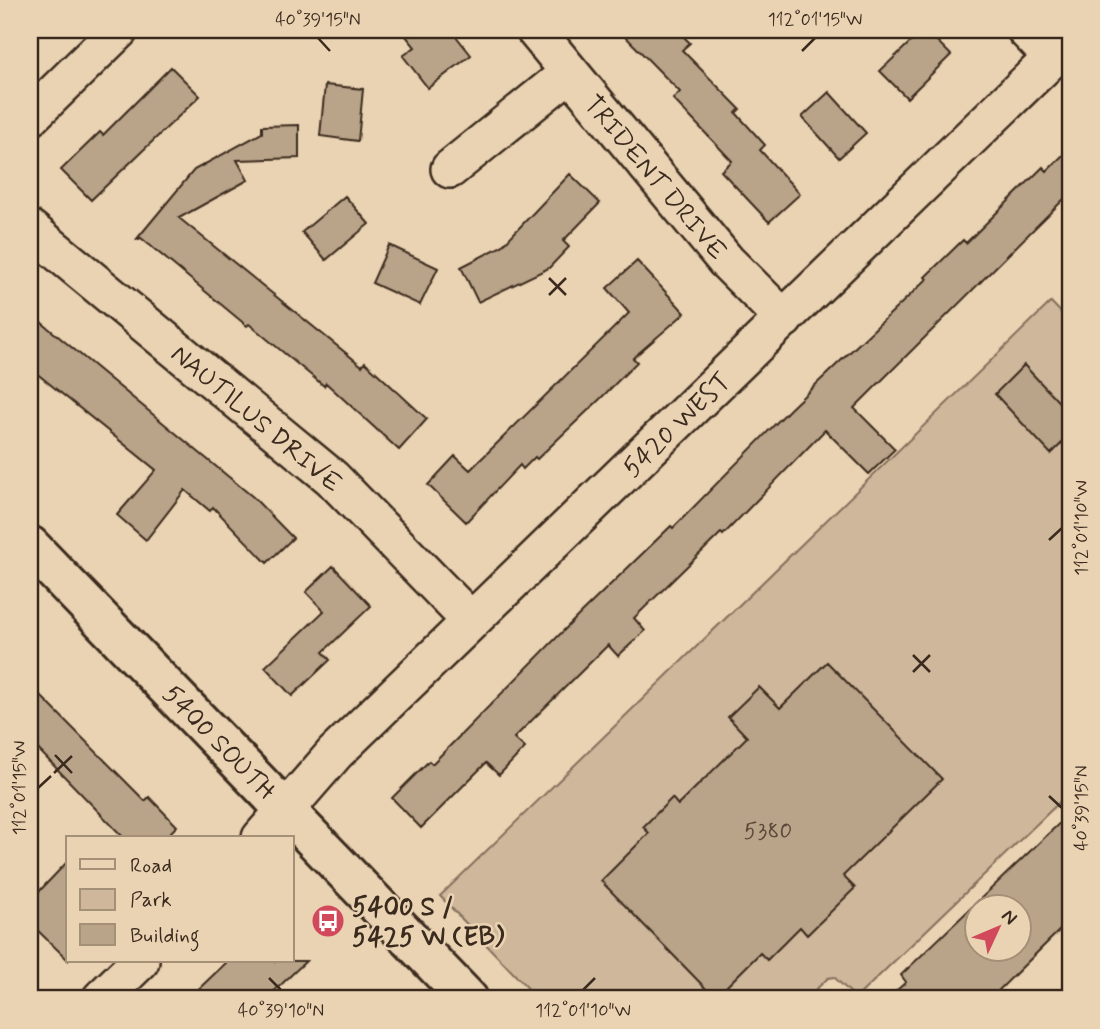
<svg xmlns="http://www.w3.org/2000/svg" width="1100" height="1029" font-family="Mynerve,sans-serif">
  <rect width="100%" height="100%" fill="#ead3b3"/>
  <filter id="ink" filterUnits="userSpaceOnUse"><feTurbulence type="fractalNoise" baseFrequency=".0143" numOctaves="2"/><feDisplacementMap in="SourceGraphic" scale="14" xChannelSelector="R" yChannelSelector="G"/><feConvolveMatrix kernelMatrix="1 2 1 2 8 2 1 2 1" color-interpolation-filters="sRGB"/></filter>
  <g filter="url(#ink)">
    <path fill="#ceb79b" stroke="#84705c" stroke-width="2" d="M1051,302L1070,322V792L856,998L834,977L828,978L806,999H538L440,896Z"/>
    <path fill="#b9a489" stroke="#3b2a1e" stroke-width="2" fill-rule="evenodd" d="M401,30H451L471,55L428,88L403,56L415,47Z
      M619,30H677L690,43L682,50L740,109L736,113L765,145L760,150L800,194L769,222L721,171L732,161L673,99L680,92Z
      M923,30H926L951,55L907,98L880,71Z
      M171,67L200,96L91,200L61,170L100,132L103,135Z
      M325,85L363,89L358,141L320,136Z
      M829,92L866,133L839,158L802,117Z
      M299,125V158L237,160L248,180L179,218L362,366L365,362L427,419L399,450L326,383L324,386L249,324L247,326L141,238L136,240L194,170L262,133V126Z
      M1070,148V193L854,408L895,449L869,474L825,430L723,535L721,533L634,618L645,631L618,656L608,645L514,738L525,748L499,775L486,763L421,828L392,798L429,761L432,764L580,614L671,526L673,528L790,409L927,279L925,277L963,240L966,243L1043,167L1047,171Z
      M570,174L600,203L563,241L569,247L549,268L478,302L461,267L502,246Z
      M345,196L369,224L326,260L302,232Z
      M389,245L438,268L420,305L372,283Z
      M637,261L685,313L633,358L637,362L600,399L537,459L535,457L523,469L520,465L466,522L428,485L455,456L470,470L629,313L607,288Z
      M30,313L253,497L293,538L267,563L213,507L210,511L185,490L146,540L117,515L156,470L30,368Z
      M1024,365L1070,414V435L1051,454L995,394Z
      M333,566L371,606L323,652L330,660L292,696L265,667L324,611L306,592Z
      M827,662L942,779L843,876L855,888L807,935L800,927L767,960L760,953L715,998L601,881L649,833L643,827L672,798L678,805L747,737L728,717L759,687L780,708Z
      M30,685L145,801L149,797L177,826L165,838H124L30,741Z
      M1070,813V920L990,999H887L906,982L901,975ZM977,906H1019V948H977Z
      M68,861V960L30,923V901Z
      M228,961H306L266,999H188Z"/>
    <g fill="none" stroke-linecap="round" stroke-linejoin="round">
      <defs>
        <path id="minor" d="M535,30L726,261L784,319
          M1026,30L1053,58
          M30,117L119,30
          M450,169L569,73
          M30,229L332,478L471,621
          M261,838L335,753L1070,41
          M101,999L140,961"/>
        <path id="major" d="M30,546L468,999"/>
      </defs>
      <use href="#minor" stroke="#3b2a1e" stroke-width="42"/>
      <use href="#major" stroke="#3b2a1e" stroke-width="44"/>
      <use href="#minor" stroke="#ead3b3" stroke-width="37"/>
      <use href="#major" stroke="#ead3b3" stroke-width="38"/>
    </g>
  </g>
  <path fill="none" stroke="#3b2a1e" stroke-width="2.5" d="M318,38L330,51M802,51L815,38M549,278L566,295M549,295L566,278M1049,540L1062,528M913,655L930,672M913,672L930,655M55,755L72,773M54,773L72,756M38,788L51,776M1049,796L1062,808M269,978L281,990M583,990L595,978"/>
  <defs>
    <symbol id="bus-disc" viewBox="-11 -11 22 22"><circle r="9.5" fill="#d1495b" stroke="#ead3b3"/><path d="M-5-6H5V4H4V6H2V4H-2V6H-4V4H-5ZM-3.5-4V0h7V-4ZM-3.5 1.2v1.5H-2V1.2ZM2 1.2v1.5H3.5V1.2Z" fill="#fff"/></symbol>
  </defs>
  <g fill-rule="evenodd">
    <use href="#bus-disc" x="309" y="902" width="38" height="38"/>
  </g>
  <g text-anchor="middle" stroke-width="5" stroke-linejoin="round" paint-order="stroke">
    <g font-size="23" fill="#5a4839">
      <text x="768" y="838">5380</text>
    </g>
    <g font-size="26" fill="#3b2a1e" stroke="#ead3b3">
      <text transform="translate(656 177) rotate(50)" y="9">TRIDENT DRIVE</text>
      <text transform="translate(257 418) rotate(40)" y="9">NAUTILUS DRIVE</text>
      <text transform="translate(676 424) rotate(-44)" y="9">5420 WEST</text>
      <text transform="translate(220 742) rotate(46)" y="9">5400 SOUTH</text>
    </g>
    <g font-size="26" font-weight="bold" fill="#3b2a1e" stroke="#ead3b3" text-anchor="start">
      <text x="352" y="915">5400 S /<tspan x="352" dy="30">5425 W (EB)</tspan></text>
    </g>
  </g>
  <rect width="1100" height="1029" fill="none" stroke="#ead3b3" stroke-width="77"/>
  <rect x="66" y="836" width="228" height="126" fill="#ead3b3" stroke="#a48f77" stroke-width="2"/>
  <rect x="80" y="859" width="35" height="10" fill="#ead3b3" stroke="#a48f77" stroke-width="2"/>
  <text x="130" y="872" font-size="21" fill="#3b2a1e">Road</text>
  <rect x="80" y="889" width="35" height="21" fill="#ceb79b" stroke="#a48f77" stroke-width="2"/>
  <text x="130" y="906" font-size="21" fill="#3b2a1e">Park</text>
  <rect x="80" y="924" width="35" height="21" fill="#b9a489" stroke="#a48f77" stroke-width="2"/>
  <text x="130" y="942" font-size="21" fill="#3b2a1e">Building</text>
  <g transform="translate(998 928) rotate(46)"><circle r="33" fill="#ead3b3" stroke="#a48f77" stroke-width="2"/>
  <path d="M0-5L12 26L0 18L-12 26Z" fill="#d1495b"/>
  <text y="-10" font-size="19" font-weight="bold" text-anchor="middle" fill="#3b2a1e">N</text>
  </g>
  <rect x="38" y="38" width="1024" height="952" fill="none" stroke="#3b2a1e" stroke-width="2.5"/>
  <g font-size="18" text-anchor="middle" fill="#3b2a1e">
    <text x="318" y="25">40°39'15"N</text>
    <text x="815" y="25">112°01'15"W</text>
    <text transform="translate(1081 528) rotate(-90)" y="6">112°01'10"W</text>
    <text transform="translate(19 788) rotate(-90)" y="6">112°01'15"W</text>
    <text transform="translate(1081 808) rotate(-90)" y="6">40°39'15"N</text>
    <text x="281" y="1016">40°39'10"N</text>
    <text x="583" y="1016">112°01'10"W</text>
  </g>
</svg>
